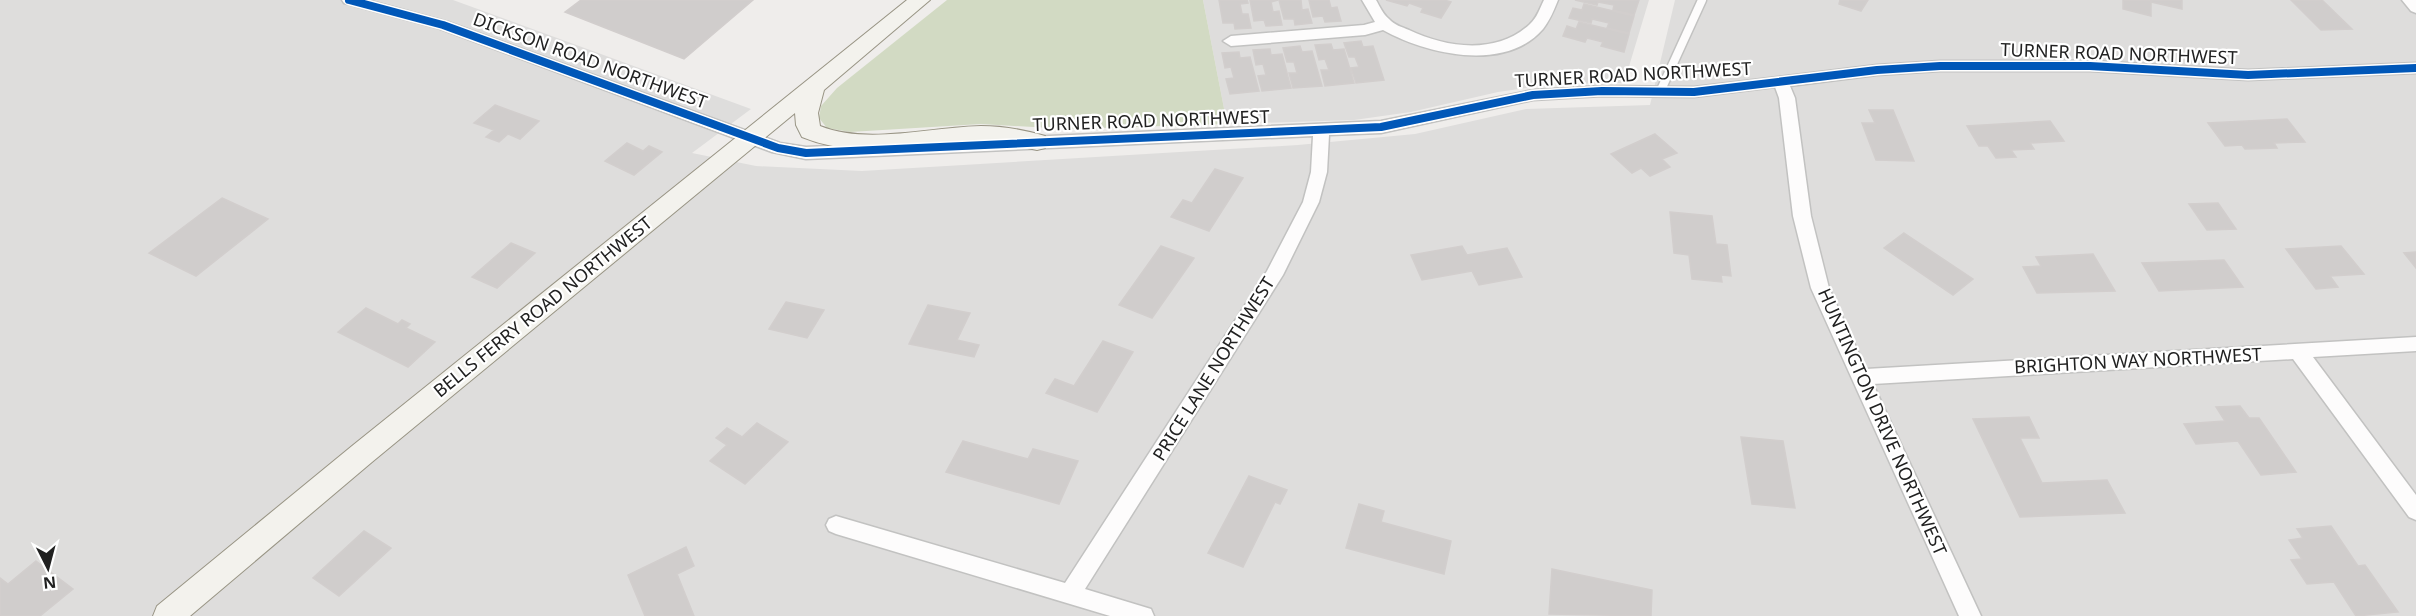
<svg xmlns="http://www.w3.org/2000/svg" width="2416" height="616" font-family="'Noto Sans',sans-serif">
  <rect width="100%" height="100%" fill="#efedeb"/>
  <path fill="#dedddc" d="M0,0H453L751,109L692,153L756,166L862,171L1298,145L1415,134L1526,109L1650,105L1675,0H2416V616H0Z
    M1203,0H1649L1624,83L1553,84L1498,92L1411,112L1354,120L1227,124Z"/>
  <path fill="#d2dac3" d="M947,0H1203L1227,124L1068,129L981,124L850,132L827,128L819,118L821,106L837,88Z"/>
  <path fill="#d0cdcc" stroke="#d2cecd" stroke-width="1.5" d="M581,0H753L684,59L565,12Z
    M1219,0H1247L1248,3L1240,4L1242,14H1248L1251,28L1235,29L1234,23H1223Z
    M1250,0H1278L1271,2L1273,12L1279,11L1282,25L1266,26L1264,20L1254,21Z
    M1279,0H1301L1302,10L1308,9L1312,23L1295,25L1294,19H1284Z
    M1309,0H1329L1331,8L1337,7L1341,21L1325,22L1323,16L1313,17Z
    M1386,0H1444L1451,2L1441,18L1421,12L1423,8L1409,3L1407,6Z
    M1575,0H1639L1634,15L1613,10L1614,5L1598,2L1597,5Z
    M1840,0H1868L1861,11L1839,4Z
    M2123,0H2182V9L2151,2V16L2123,9Z
    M2291,0H2322L2352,29L2321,30Z
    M1584,4L1634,16L1629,33L1607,28L1609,23L1592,19L1591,23L1569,18L1573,8L1582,10Z
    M1579,22L1629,34L1624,52L1601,46L1603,42L1587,38L1585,42L1563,36L1567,26L1576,29Z
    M1361,41L1363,47L1373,46L1384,80L1356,83L1351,68L1359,67L1355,57H1349L1344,43Z
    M1331,44L1333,50L1344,49L1354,83L1325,86L1321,70H1329L1325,59L1319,60L1315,45Z
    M1300,46L1302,52L1312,51L1322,86L1293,88L1289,73H1297L1294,62H1287L1283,48Z
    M1270,49L1271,55L1282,54L1291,88L1262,91L1258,76L1266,75L1263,64L1256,65L1253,50Z
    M1239,52L1240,58L1250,57L1259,91L1230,94L1226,79L1234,78L1231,67L1225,68L1222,53Z
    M495,105L539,121L520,139L508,134L499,142L486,137L494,130L474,123Z
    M1869,110H1893L1914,161L1876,160L1862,123H1875Z
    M2287,119L2305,142L2274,143L2277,148L2245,149L2242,145L2225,146L2208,123Z
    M2050,121L2064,141L2030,143L2034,149L2011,150L2016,157L1996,158L1988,146H1979L1967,126Z
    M1655,134L1677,153L1662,159L1670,167L1650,176L1641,168L1632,173L1611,154Z
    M627,143L643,151L649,146L662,152L634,175L605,161Z
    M1215,169L1243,178L1209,231L1171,217L1183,200L1192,203Z
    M222,198L268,219L196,276L149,253Z
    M2218,203L2236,229L2207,230L2189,204Z
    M1670,212L1712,216L1716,244L1727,245L1731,276L1721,275L1722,282L1692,279L1689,255L1674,253Z
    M1904,233L1973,279L1953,295L1884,248Z
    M511,243L535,253L497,288L472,277Z
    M1161,246L1194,258L1152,318L1119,305Z
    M1462,246L1467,255L1507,248L1522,277L1479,285L1472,271L1422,280L1411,255Z
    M2341,246L2364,274L2330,276L2338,287L2316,289L2286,249Z
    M2416,252V268L2404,253Z
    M2093,254L2115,291L2037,293L2023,267L2041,266L2036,257Z
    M2224,260L2243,287L2159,291L2142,263Z
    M786,302L824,310L807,338L769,329Z
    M928,305L970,313L957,340L979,345L974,357L909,344Z
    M366,308L398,324L402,320L410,324L406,328L435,342L408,367L338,332Z
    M1103,341L1133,352L1097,412L1046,393L1055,379L1074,386Z
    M2240,406L2249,418H2259L2296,472L2261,475L2238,441L2196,444L2184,424L2225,421L2216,407Z
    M2029,417L2039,438H2020L2042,483L2107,480L2125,513L2020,517L1973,419Z
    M757,423L788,442L745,484L710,461L727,445L716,438L727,428L742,437Z
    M1741,437L1783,441L1795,508L1752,504Z
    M963,441L1028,459L1033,449L1078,461L1059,504L946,472Z
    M1249,476L1287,490L1280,504L1275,502L1243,567L1208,553Z
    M1359,504L1384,511L1381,522L1451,541L1444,574L1346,548Z
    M2331,526L2358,566L2365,565L2398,612L2356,616L2334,582L2307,584L2291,560L2302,559L2289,540L2303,538L2297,529Z
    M364,531L391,548L339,596L313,578Z
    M686,547L694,566L677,574L694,616H645L628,575Z
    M36,561L73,589L40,616H0V578L8,584Z
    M1552,569L1652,590L1651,616L1549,614Z"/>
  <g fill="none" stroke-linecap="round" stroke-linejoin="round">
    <defs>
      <path id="lane" d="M1660,92L1702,0"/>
      <path id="street" d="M342,0H367L448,22L780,143L806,147L1381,121L1533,90L1602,86L1694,87L1877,65L1940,61H2090L2248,70L2416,63V73L2248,80L2090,71H1940L1877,75L1790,86L1795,98L1811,216L1829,288L1866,369L2416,337V351L2313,357L2416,495V520L2409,517L2293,359L1873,384L1981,616H1959L1811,288L1793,216L1779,98L1775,87L1694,97L1602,96L1533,100L1381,133L1329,135L1327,172L1319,202L1283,275L1085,589L1151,609L1154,616H1110L836,534L829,531L826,525L829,519L836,516L1065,583L1267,271L1303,202L1311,172L1313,136L806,159L772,152L438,28L344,3Z
        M1362,0H1376C1380,7 1383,14 1389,19C1394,25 1402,27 1409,30C1447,48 1497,55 1530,24C1537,18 1540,8 1544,0H1558C1554,10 1550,20 1543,29C1505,73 1426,54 1383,30L1365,35L1231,46L1223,41L1231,36L1364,25L1375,22Z
        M2402,0H2416V13L2411,11Z"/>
      <path id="secondary" d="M907,0H930L824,90L818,113L820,126C866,145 931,127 981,126C1002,126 1025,130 1045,136L1048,142L1045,148L1037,150C1019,146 1000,142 982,142C921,143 860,161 802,137L796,125L795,113L372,462L190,616H153L157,606L352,446Z"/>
    </defs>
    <use href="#lane" stroke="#c2c2c1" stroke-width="11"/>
    <use href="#street" stroke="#c2c2c1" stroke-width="3"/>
    <use href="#secondary" stroke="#989484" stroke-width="2"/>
    <use href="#lane" stroke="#fdfcfc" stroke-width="8"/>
    <use href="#street" fill="#fdfcfc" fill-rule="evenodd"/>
    <use href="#secondary" fill="#f3f2ed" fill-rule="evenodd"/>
    <defs>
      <path id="cycleway" d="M349,0L443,25L778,148L806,153L1381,127L1533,95L1602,91L1694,92L1877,70L1940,66H2090L2248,75L2416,68"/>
    </defs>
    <use href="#cycleway" stroke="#fff" stroke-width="11"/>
    <use href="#cycleway" stroke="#0057b8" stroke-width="8"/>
  </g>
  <g text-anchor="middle" stroke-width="4.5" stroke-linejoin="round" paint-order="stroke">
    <g font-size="18" fill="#212121" stroke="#fff">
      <text transform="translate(2119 54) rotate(2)" y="6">TURNER ROAD NORTHWEST</text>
      <text transform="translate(590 61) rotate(20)" y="6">DICKSON ROAD NORTHWEST</text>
      <text transform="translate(1633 75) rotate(-3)" y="6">TURNER ROAD NORTHWEST</text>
      <text transform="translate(1151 121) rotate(-2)" y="6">TURNER ROAD NORTHWEST</text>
      <text transform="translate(543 307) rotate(-39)" y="6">BELLS FERRY ROAD NORTHWEST</text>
      <text transform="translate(2138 361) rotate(-3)" y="6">BRIGHTON WAY NORTHWEST</text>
      <text transform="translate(1214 369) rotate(-58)" y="6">PRICE LANE NORTHWEST</text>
      <text transform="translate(1882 422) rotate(66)" y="6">HUNTINGTON DRIVE NORTHWEST</text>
    </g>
  </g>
  <g transform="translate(48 568) rotate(174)" stroke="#ffffff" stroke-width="4.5" paint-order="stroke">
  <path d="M0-4.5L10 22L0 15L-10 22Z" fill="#212121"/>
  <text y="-9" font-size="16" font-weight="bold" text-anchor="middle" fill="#212121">N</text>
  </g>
</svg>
